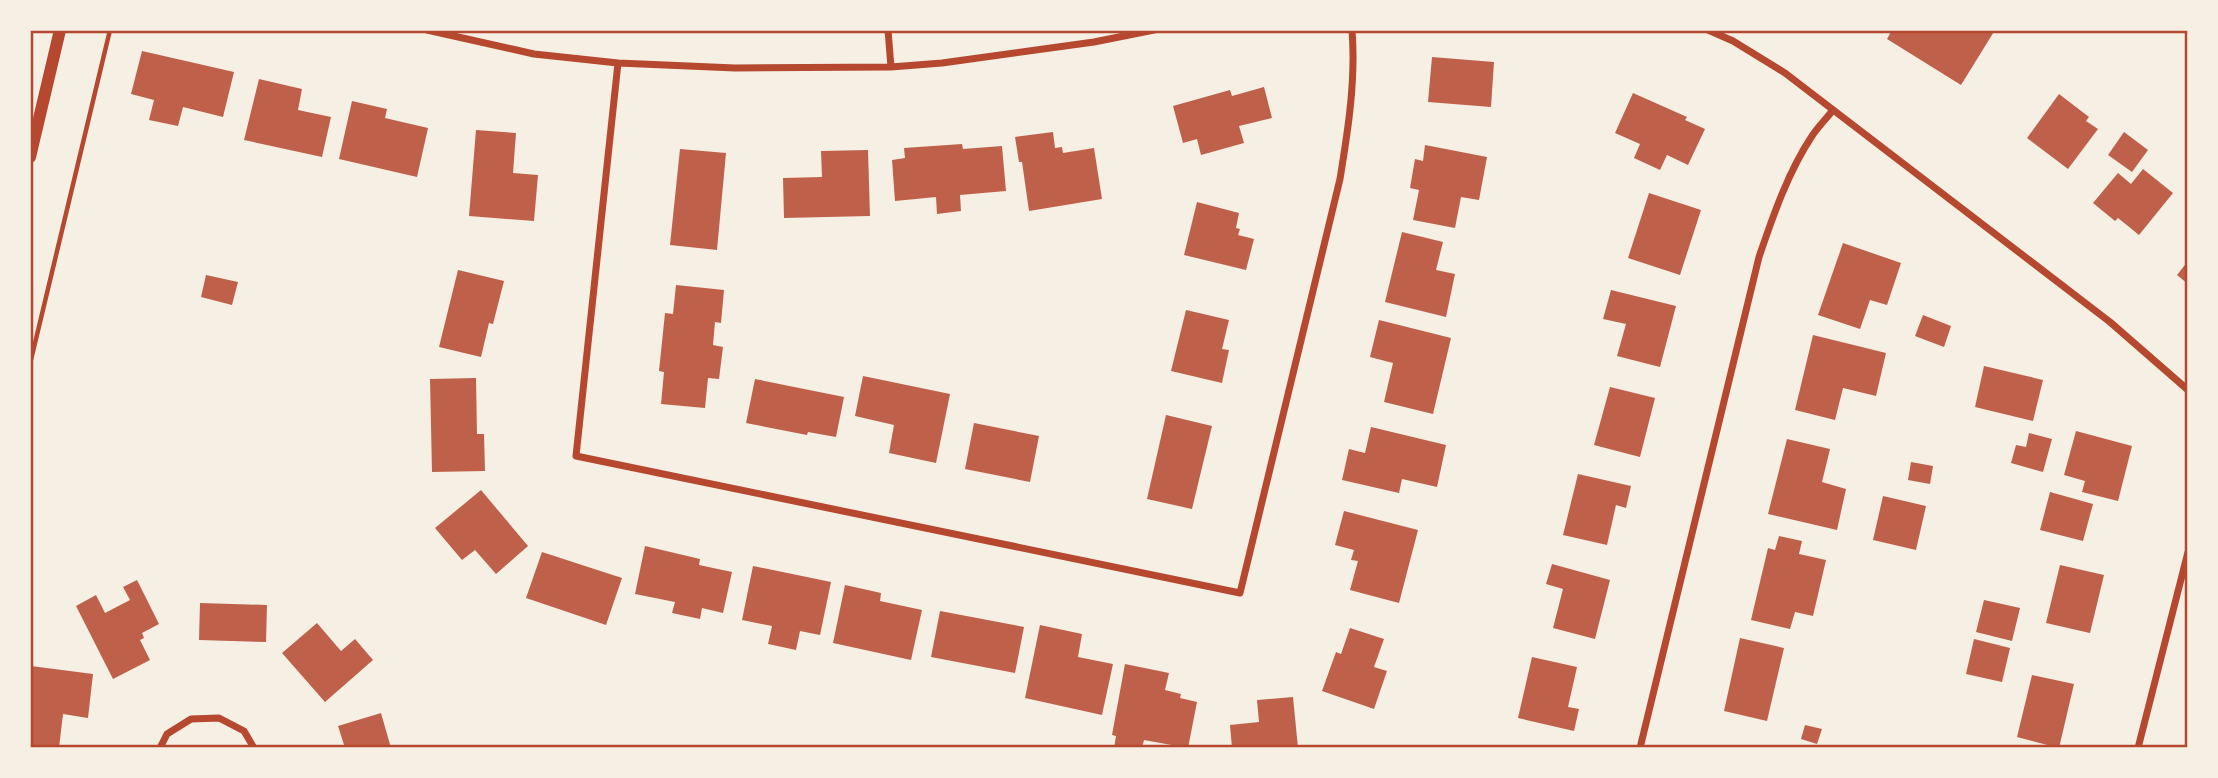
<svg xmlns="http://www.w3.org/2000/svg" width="2218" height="778" font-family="'Asap Condensed',sans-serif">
  <rect width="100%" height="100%" fill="#f6efe4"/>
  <path fill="#bf614a" d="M1892,30H1995L1961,85L1887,39Z
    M142,51L234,72L223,117L183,107L178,126L149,120L154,100L131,94Z
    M1432,57L1494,62L1491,107L1428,102Z
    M259,79L302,89L298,110L331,117L322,157L244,140Z
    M1264,87L1272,118L1239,126L1244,143L1201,155L1197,139L1183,143L1173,106L1230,90L1232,96Z
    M1633,93L1687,117L1685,120L1705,129L1688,165L1667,155L1660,170L1634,158L1640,144L1615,133Z
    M2059,94L2089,117L2086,121L2098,129L2068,169L2027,138Z
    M352,101L387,109L385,118L428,128L417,177L339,159Z
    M476,130L516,133L513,173L538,175L534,221L469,216Z
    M1053,132L1055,148L1062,147L1063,153L1094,148L1102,199L1029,211L1022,162H1019L1015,137Z
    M2124,132L2148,150L2132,172L2108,155Z
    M962,144L963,149L1002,146L1006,191L960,195L961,211L937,214L936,197L895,201L892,160L905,158L904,148Z
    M1425,145L1487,157L1479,200L1461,197L1455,228L1413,220L1419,190L1410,188L1415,159L1423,161Z
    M680,149L726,153L717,250L670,245Z
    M868,150L870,216L784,218L783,178L822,177L821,151Z
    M2143,169L2173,193L2139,235L2118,218L2115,221L2093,203L2118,173L2131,184Z
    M1649,193L1701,210L1680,275L1628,258Z
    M1197,202L1239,213L1236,228L1240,229L1238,235L1254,239L1246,270L1184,255Z
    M1402,232L1443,242L1436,270L1455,274L1446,317L1385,302Z
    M1843,243L1901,263L1887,305L1870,300L1860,329L1818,315Z
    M2188,261V284L2177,275Z
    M458,270L504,281L493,324L489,323L481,357L439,347Z
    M206,275L238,282L232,305L201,297Z
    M676,285L724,290L721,323L715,322L713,345L723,347L719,379L708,378L705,408L661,404L664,372L659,371L665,313L673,314Z
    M1611,290L1676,306L1660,367L1617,356L1626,324L1603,319Z
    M1186,310L1229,320L1222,349L1229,350L1222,383L1171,371Z
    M1923,315L1951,326L1944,347L1915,336Z
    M1379,320L1451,338L1433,414L1384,402L1393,363L1370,357Z
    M1813,335L1886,353L1876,396L1843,388L1835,420L1795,410Z
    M1984,366L2043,380L2033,421L1975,407Z
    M863,376L950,394L936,463L889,453L894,425L855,416Z
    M476,378L477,434H484L485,471L432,472L430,379Z
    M755,379L844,397L836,437L808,432L807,435L746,423Z
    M1610,387L1655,398L1640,457L1594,445Z
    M1166,415L1212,426L1192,509L1147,499Z
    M974,423L1039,436L1030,482L965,469Z
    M1371,427L1446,445L1437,487L1402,479L1399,493L1342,480L1349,449L1365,453Z
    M2076,431L2132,446L2118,501L2082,492L2085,481L2064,475Z
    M2029,433L2052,439L2043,472L2011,463L2016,445L2026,447Z
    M1787,439L1830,449L1822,482L1846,489L1837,530L1768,514Z
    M1911,462L1933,466L1930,484L1908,480Z
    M1578,474L1631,486L1626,508L1616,505L1607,545L1563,535Z
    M481,490L528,546L496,574L475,550L462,560L435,528Z
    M2050,492L2093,504L2083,541L2040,530Z
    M1883,496L1926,506L1916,550L1873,540Z
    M1344,511L1418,530L1399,603L1350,590L1358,561L1351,560L1354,550L1335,545Z
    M1779,536L1802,541L1799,554L1826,560L1813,616L1795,612L1790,629L1751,620L1768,548L1775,550Z
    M645,546L700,559L699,565L732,572L723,613L702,608L700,619L672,613L675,602L635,594Z
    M542,552L622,578L606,625L526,598Z
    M1552,564L1610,580L1595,639L1553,628L1563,589L1546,584Z
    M2060,565L2104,575L2090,633L2046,623Z
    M753,566L831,582L820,635L800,631L796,650L768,644L772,626L742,620Z
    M137,580L159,624L142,633L144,638L140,640L150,660L113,679L76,606L96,595L105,613L130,600L123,587Z
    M845,585L881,593L880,601L922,610L911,660L833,643Z
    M1984,600L2020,608L2012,641L1976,632Z
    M200,603L267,605L266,642L199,640Z
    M940,611L1024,627L1015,673L931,657Z
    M317,623L341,651L355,639L373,660L325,702L282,653Z
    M1040,625L1082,634L1078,657L1113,664L1102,715L1025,698Z
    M1350,628L1384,639L1374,667L1387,671L1374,709L1322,691L1336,652L1341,654Z
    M1740,638L1784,648L1767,721L1724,711Z
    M1974,639L2010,648L2002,682L1966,674Z
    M1532,657L1577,667L1568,707L1579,709L1574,731L1518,718Z
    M1125,664L1169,673L1165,690L1181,694L1180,698L1197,702L1188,748L1144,740L1142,748H1114L1116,736L1112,735Z
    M31,666L93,674L88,718L63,714L59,748H30Z
    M2032,675L2074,684L2059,748L2017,737Z
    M1293,697L1298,748H1232L1230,725L1259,722L1257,700Z
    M381,713L391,748H345L338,726Z
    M1805,725L1822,729L1817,744L1801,739Z"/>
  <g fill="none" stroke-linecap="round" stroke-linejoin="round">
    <path stroke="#b5482f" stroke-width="4.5" d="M30,364L110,30"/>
    <path stroke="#b5482f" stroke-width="7" d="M427,30L534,54L618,63L735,68L891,67L942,63L1094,42L1154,30
      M888,30L891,67
      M1708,30L1733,41L1785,73L2110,322L2188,390
      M618,63L576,456L1240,593L1340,179C1348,130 1356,80 1352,30
      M160,748L167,734L191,719L219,718L244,731L254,748
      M1640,748L1759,257C1773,216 1788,172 1812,136C1818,127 1826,119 1833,110
      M2138,748L2188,552"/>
    <path stroke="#b5482f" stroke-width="12" d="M30,157L60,30"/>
  </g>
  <rect width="2218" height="778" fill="none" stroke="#f6efe4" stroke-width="63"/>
  <rect x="32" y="32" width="2154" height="714" fill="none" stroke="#b5482f" stroke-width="2.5"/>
</svg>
